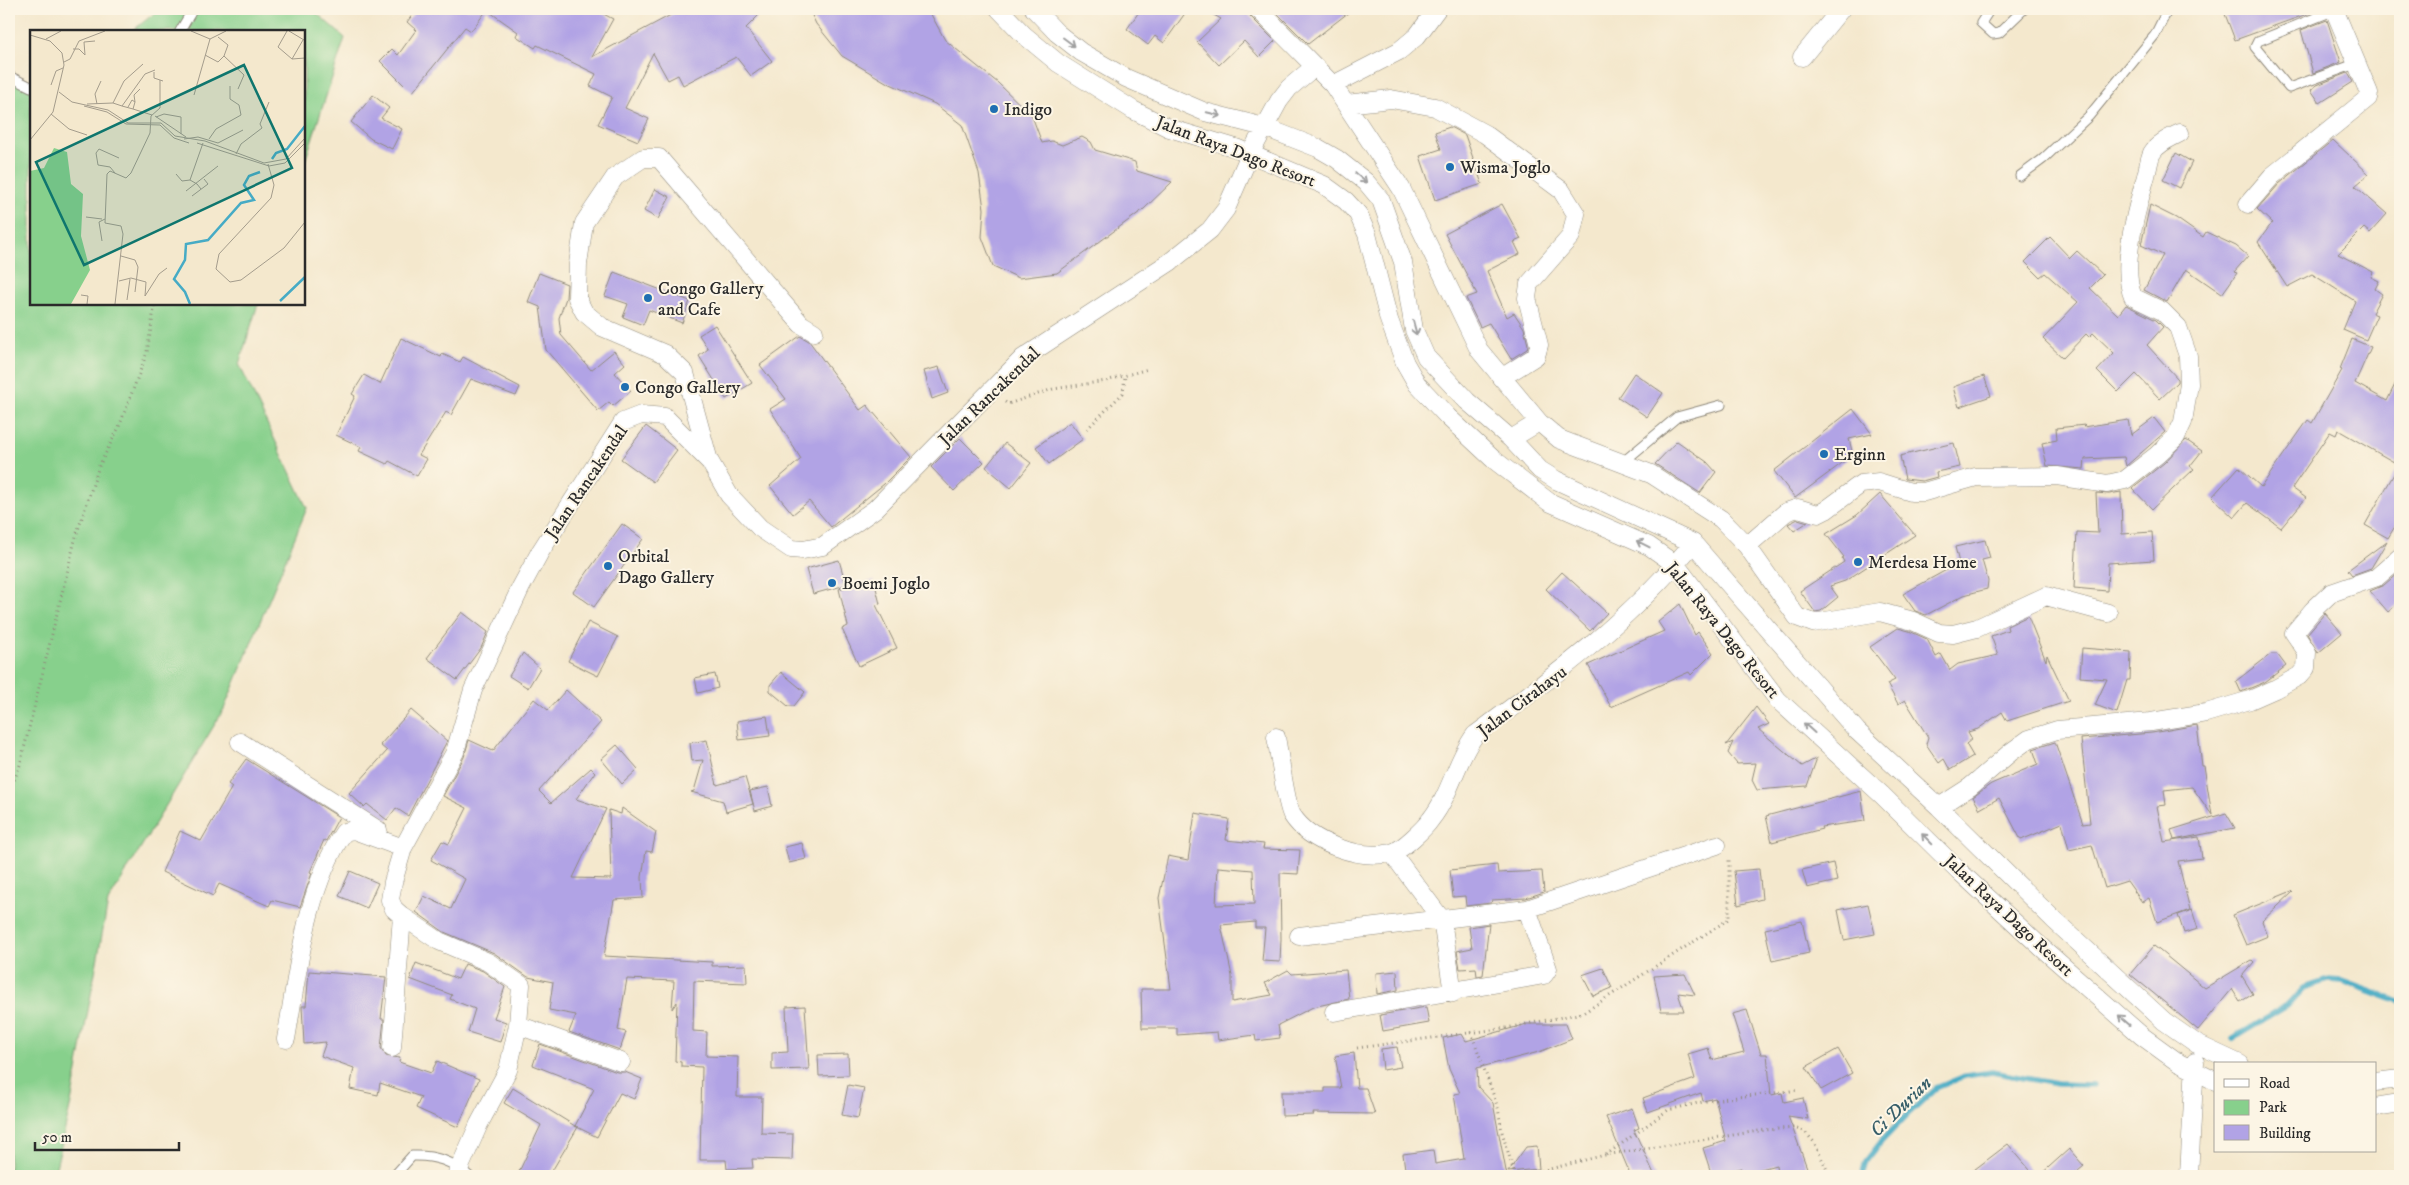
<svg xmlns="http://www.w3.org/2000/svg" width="2409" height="1185" font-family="'IM FELL DW Pica',serif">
  <rect width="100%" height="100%" fill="#fcf5e5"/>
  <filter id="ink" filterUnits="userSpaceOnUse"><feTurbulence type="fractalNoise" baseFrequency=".02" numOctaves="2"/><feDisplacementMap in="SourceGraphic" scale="10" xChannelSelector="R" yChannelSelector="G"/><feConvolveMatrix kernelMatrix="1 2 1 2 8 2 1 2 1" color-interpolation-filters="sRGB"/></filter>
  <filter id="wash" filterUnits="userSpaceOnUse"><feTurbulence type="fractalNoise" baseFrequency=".0096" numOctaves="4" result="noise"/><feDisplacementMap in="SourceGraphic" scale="20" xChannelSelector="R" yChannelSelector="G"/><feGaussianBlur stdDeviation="1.12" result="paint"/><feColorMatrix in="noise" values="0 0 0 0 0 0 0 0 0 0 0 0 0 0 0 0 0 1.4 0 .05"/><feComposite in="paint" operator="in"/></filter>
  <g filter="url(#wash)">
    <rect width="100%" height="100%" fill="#f4e8cd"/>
    <path fill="#87d08c" stroke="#597e5c" d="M160,9H312L345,38L304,164V31H132Z
      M9,80L31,89V304H258L239,364L307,508L224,709L108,902L71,1103L54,1176H9Z"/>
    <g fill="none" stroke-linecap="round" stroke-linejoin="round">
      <path stroke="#46abc5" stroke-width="5.5" d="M2232,1039L2287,1006L2304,988L2328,980L2342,981L2400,1002
        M1862,1176L1866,1161L1881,1142L1908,1114L1936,1088L1965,1076L1992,1072L2057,1084L2093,1085"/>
    </g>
    <g id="blocks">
      <path fill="#b1a3e5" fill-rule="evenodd" d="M417,9H594L613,19L592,57L682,9H765L746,28L772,61L751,76L736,57L683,85L678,75L668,80L653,53L625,108L649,119L638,141L598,124L612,97L590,86L596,74L537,45L535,48L516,36L518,32L487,10L471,31L465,27L412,93L380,61L392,49L398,55L416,30L407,22Z
        M809,9H928L945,40L998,83L1032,116L1042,143L1052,141L1062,145L1082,137L1091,142L1095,150L1135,162L1137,171L1172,182L1144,209L1057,273L1019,278L993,266L982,237L984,209L979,173L962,125L935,104L886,82L842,56L816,24Z
        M1141,9H1188L1164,43L1155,36L1148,45L1127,29Z
        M1203,9H1247L1250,16L1275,41L1259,57L1244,41L1219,65L1197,42L1221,19Z
        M1276,9H1353L1308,44L1274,10Z
        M2223,9H2321L2235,40Z
        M2327,20L2341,62L2313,73L2301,30Z
        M2348,73L2353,82L2320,103L2311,90L2317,85Z
        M373,95L389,108L381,118L402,129L392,149L371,139L351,122Z
        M1450,127L1465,135L1482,184L1435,200L1420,156L1441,149L1435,132Z
        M2333,140L2369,174L2355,186L2387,214L2370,233L2364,228L2338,254L2373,272L2371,277L2379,281L2375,289L2382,294L2372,313L2377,315L2366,340L2343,330L2355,301L2312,274L2287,287L2258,242L2272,223L2257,209L2279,184Z
        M2176,153L2192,162L2179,188L2163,180Z
        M655,189L670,197L658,219L644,211Z
        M1502,204L1521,239L1514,242L1520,254L1487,271L1507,317L1514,313L1524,328L1528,345L1527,349L1511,359L1489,323L1480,327L1466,298L1477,294L1445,234Z
        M2150,205L2176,218L2203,237L2206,232L2236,246L2248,256L2234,272L2237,273L2222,294L2186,269L2167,302L2144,290L2163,255L2141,245Z
        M2050,237L2070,258L2077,251L2103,275L2090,288L2118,315L2126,305L2156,320L2163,327L2147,345L2178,379V382L2160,399L2136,374L2118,392L2097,371L2114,353L2093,333L2089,337L2086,334L2063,358L2043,339L2078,302L2045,273L2040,277L2025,262Z
        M614,272L690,301L682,323L649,310L643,325L623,317L628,304L605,296Z
        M539,273L567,284L566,298L559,318L561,335L591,370L614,351L625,364L615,373L631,391L613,406L609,402L598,411L546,350L540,307L528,302Z
        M715,325L752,383L726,399L699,356L708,349L699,335Z
        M800,336L809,341L860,410L867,405L911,457L884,484L831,527L809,501L793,514L770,486L801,459L770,409L786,399L760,365Z
        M401,338L441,357L442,354L460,362L463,357L520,387L516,396L471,379L451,415L446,412L419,455L427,459L417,476L389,461L387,464L359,451L361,447L336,435L355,396L352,394L364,375L380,384Z
        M2352,339L2371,347L2355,383L2387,401L2400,374V518L2388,538L2365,525L2399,465L2338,430L2336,435L2330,432L2292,488L2306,498L2281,528L2247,503L2234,518L2212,497L2239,467L2261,487L2308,420L2312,423L2342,370L2340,369Z
        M939,367L948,393L932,399L924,371Z
        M1634,373L1663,393L1647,417L1618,397Z
        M1984,376L1991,396L1959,407L1953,387Z
        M1853,409L1872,434L1849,439L1853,455L1795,498L1774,471Z
        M2154,418L2165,432L2126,466L2124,457L2085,459L2084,469L2047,466L2042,443L2057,440L2056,428L2085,425L2083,427L2128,420L2131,435Z
        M1070,422L1083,439L1049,464L1036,447Z
        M646,426L677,450L653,482L621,459Z
        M960,438L984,462L954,491L931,467Z
        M2186,440L2202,451L2190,466L2194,469L2152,509L2132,488L2164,463Z
        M1677,441L1707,462L1716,472L1700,493L1655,464Z
        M1005,443L1031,463L1011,488L986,467Z
        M1954,443L1960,467L1936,472L1937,477L1922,481L1905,479L1900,456Z
        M2121,492L2122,534L2152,532L2154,560L2108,563L2107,591L2074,588L2077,532L2098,533L2096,493L2109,494Z
        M1880,494L1915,535L1845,581L1830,586L1838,597L1821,611L1815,612L1800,591L1844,562L1842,558L1844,557L1826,534L1857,515Z
        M1798,519L1808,522L1794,531L1788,524Z
        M622,524L643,539L594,607L573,592Z
        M1985,540L1990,558L1982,560L1988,581L1987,589L1964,595L1926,615L1915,611L1903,594L1959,563L1955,547Z
        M2387,541L2371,568L2352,575L2348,570Z
        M839,560L846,585L813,594L806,569Z
        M2400,571V602L2388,612L2370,591L2384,585Z
        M1562,572L1607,613L1590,631L1546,589Z
        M874,580L880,604L876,605L897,648L859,666L842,629L848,626L839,589Z
        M1680,604L1695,635L1698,632L1713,653L1691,675L1689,672L1611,707L1588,665L1664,631L1658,622Z
        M462,612L488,632L481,648L457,680L427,658Z
        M2325,613L2342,633L2318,653L2307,634Z
        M2028,616L2046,661L2047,655L2069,701L2007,721L2002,712L1978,729L1968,732L1972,739L1966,744L1973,756L1950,770L1944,759L1939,763L1926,744L1928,737L1905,700L1898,704L1887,684L1895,680L1870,647L1898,628L1909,631L1927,639L1936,657L1941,654L1950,670L1958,664L1998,655L1991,636L2008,630L2007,626Z
        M588,622L618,637L598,676L568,661Z
        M2082,648L2131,652L2130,680H2127L2117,713L2095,705L2107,679L2080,677Z
        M523,653L540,668L528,688L509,676Z
        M2271,654H2277L2286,666L2265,682L2241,692L2236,681Z
        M781,672L805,692L794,706H788L770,691V685Z
        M715,674L718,688L698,693L695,678Z
        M566,690L601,722L539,791L551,803L591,768L595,772L576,799L606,809L573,878L611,879L609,810L621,814L622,808L656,832L652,852L646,851L642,877L643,898L614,900L604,956L712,962V966L746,965L747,983L694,981L693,1031L707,1032L706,1056L738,1057L737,1097H762L761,1133L793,1134L792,1160L752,1159L753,1168L727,1169L726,1160H700L702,1067L681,1066V1062L675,1061L677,1002L672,1009L674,981L627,979L618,1030L626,1032L620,1050L569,1032L576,1015L549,1010L553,982L528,977L494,953L444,932L416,912L424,896L451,909L465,879L431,860L442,841L449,844L467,808L443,796L464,757L469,740L493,751L534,699L548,710Z
        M1756,707L1769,724L1758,729L1802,766L1817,758L1807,786L1757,790L1752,780L1756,763L1737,764L1728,753L1733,742L1726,745Z
        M411,710L447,741L408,816L396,808L387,820L367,804L364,807L349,793L387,751L380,745Z
        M767,716L770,736L739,740L737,721Z
        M2197,725L2202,766H2204L2212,815L2192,787L2164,790L2166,805L2157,806L2164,842L2199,837L2202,858L2178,861L2190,910L2157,922L2149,898L2142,902L2127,881L2105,888L2092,845L2069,850L2062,823L2021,840L1999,798L1980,809L1973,797L1991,784L2038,764L2033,749L2055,742L2083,824L2090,823L2081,739L2152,733Z
        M707,740L717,785L745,777L753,804L726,812L723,801L691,792L694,791L703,760L692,761L690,743Z
        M617,745L638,769L622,784L601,759Z
        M246,759L339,817L326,841L324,840L310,872L312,873L300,907L272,900L269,906L219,884L213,896L162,872L180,831L201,841L232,787L228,784Z
        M768,787L772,806L755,811L750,791Z
        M1861,791L1865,821L1821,827L1822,829L1772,842L1766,816Z
        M1195,813L1229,819L1226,840L1264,844L1263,849L1300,850L1298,874L1280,873L1281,939L1280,962L1262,961L1265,928H1255V922L1221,925L1232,976V1002L1272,995L1265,983L1288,970L1292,974L1346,970L1349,999L1313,1007L1278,1025L1280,1038L1256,1041L1255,1035L1218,1040L1217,1032L1177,1035V1028H1142L1141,989H1171L1159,898L1168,856L1188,860ZM1218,867L1253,870L1254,904L1216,905Z
        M2226,813L2235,828L2174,840L2171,830Z
        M802,843L806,859L789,863L785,847Z
        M1833,863L1837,881L1807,888L1802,870Z
        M1497,865L1498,873L1542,871L1544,892L1526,898L1492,900L1491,903L1466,906L1465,896L1453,897L1450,870Z
        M1759,869L1762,899L1738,905L1734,871Z
        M350,871L378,883L367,908L339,896Z
        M2292,891L2293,892L2262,921L2268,936L2246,945L2233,915Z
        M1868,904L1875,934L1844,940L1838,910Z
        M2192,910L2198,929L2184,933L2178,915Z
        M1802,921L1809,953L1772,961L1765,929Z
        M1489,924L1483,975L1477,976L1476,968L1460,969L1457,951L1472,948L1469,927Z
        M2154,946L2205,988L2252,960L2254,962L2242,976L2253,994L2240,1002L2232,989L2198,1030L2130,974Z
        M416,963L458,979L465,964L483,971L505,987L494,1018L506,1022L500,1042L468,1032L475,1009L450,999L452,995L410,979Z
        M1603,968L1612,988L1593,996L1582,975Z
        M309,971L386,977L381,1019H384L381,1048L386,1056L400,1058L399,1062L431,1073L437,1061L479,1079L458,1127L416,1108L421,1097L380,1083L378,1095L350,1089L354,1068L321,1056L326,1042L304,1044L302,1006H306Z
        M1397,971L1398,990L1377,994L1376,973Z
        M1685,974L1695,995L1678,993L1684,1011H1661L1654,976Z
        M805,1006L809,1069L772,1070V1053L788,1052L786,1007Z
        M1426,1007L1429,1023L1383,1031L1380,1015Z
        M1747,1010L1761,1054H1767L1771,1095L1782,1093L1784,1102L1803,1098L1808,1119L1788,1116L1810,1176H1777L1776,1165L1742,1174L1741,1168L1712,1176L1703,1148L1726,1141L1715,1098L1703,1101L1701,1093L1648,1112L1643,1098L1695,1079L1688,1054L1708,1048L1712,1060L1744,1052L1732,1014Z
        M1527,1024H1566L1572,1039L1539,1052L1477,1068L1478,1087L1493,1103L1507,1176H1406L1403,1154L1433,1150L1435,1164L1464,1159L1454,1094L1460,1093L1449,1069L1443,1038L1462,1034L1466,1041Z
        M540,1044L617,1072H625L642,1079L634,1099L620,1093L597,1137L575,1126L578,1127L549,1176H517L541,1125L504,1103L513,1088L575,1126L594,1089L533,1065Z
        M1397,1047L1401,1067L1383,1070L1381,1049Z
        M1838,1049L1852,1073L1821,1090L1806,1067Z
        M1354,1053L1357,1088H1366L1375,1114L1313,1113L1314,1115L1282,1116L1281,1092H1325V1088H1341L1335,1056Z
        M848,1054L849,1075L819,1076L818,1055Z
        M848,1085L864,1088L858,1118L842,1115Z
        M1632,1108L1639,1128L1634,1130L1655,1176H1631L1606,1117Z
        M2008,1144L2035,1176H1966Z
        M1537,1146L1539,1169L1508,1172L1526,1147Z
        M2069,1149L2084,1166L2072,1176H2039Z"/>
    </g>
  </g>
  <g filter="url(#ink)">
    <use href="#blocks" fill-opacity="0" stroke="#908a7c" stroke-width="1"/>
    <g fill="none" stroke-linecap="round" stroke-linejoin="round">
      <defs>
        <path id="service" d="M1990,9L1981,23L1993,34L1999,33L2024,9
          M2335,10L2258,41L2255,47L2289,88L2358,63
          M180,31L193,9
          M9,76L31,87
          M2020,176L2043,159L2089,116L2155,35L2168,9
          M1622,463L1677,417L1721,405
          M394,1176L412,1156C435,1155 452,1161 469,1176"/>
        <path id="minor" d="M999,9L1024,35L1058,63L1133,110L1169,128L1236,148L1324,185L1346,201L1358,214L1367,234L1389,320L1405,363L1417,384L1448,417L1493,459L1549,502L1649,546L1676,565L1778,700L1882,795L1959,871L2041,947L2142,1036L2179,1063L2215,1081
          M1034,9L1057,33L1081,52L1126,78L1205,112L1264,127L1318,148L1337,159L1366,182L1381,200L1403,262L1414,330L1426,357L1467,401L1511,439L1540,470L1556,480L1693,543L1857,731L1939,807L2054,920L2164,1021L2197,1044L2240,1064
          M1258,9L1333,85L1399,51L1417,36L1437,9
          M1802,57L1841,9
          M1333,85L1401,188L1479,350L1539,422
          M1346,104L1391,99L1435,107L1485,134L1561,190L1576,214L1571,236L1529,284L1527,298L1539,345L1536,356L1501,378
          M2248,204L2272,176L2368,98L2369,93L2334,9
          M1511,439L1539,422L1559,439L1651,474L1721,519L1747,546L1797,617L1813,623L1880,612L1913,621L1939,633L1953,634L1977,628L2046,596L2108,613
          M709,461L685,373L665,354L602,327L584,312L577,298L578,264L584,223L615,177L643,158H659L801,324L814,332
          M1747,546L1786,512L1798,508L1818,514L1826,510L1861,484L1879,482L1911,492H1924L1976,477L2057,476L2107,484L2125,480L2157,455L2176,437L2183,422L2189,384L2188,356L2178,327L2162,311L2133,297C2120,266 2137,208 2146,176C2148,169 2149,159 2152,153C2158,143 2170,138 2180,133
          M1276,737C1279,752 1286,805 1292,815C1310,843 1359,860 1391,853C1401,851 1425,828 1431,819C1451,794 1456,760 1475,735C1553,677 1632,619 1693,543
          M240,742L378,830
          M1939,807L1970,787L2011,752L2029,739L2057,730L2151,722L2206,713L2250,700L2275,689L2299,676L2306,668L2307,652L2294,633L2313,610L2331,593L2377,577L2400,557
          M1392,853L1442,920L1453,993
          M1299,936L1527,909L1717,845
          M1334,1012L1544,975L1548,969L1527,909
          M518,1025L621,1062
          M286,1039C298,972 305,890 344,832L354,830L403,848
          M392,1048L402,916
          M2375,1082L2400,1079
          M2375,1107L2400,1103
          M456,1176L479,1124L508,1070L518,1025L521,985L488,962L439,941L402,916L394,909L390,900L393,882L403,848L455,752L473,690L521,587L540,552L623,422L641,415L665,417L710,462L729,495L760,528L791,549L803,550L823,546L875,509L1023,358L1170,262L1210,230L1226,209L1250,154L1279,101L1289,88L1314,67
          M2189,1176L2195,1062"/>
      </defs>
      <use href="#service" stroke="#908a7c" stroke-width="11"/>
      <use href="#minor" stroke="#908a7c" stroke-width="19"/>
      <path stroke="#908a7c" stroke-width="3" stroke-dasharray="1 4" stroke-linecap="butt" d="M1005,402L1008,404L1053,389L1106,381L1148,369
        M1087,429L1123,393L1125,376
        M9,794L20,765L76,536L99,466L119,427L142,366L147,352L155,304
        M1471,1032L1498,1108L1502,1132L1514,1172L1522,1175L1534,1173L1605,1155L1765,1130L1794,1128L1804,1131L1814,1142L1830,1176
        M1357,1048L1506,1028L1583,1013L1729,919V858
        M1606,1155L1668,1110L1711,1100L1799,1090"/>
      <use href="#service" stroke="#fff" stroke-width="9"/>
      <use href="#minor" stroke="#fff" stroke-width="18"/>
    </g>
    <defs><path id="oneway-shaft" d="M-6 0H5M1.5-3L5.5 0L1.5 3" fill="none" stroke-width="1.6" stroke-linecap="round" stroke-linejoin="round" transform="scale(1.25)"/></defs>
    <g stroke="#a0a0a0">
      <use href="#oneway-shaft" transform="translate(1069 42) rotate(37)"/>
      <use href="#oneway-shaft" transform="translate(1214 114) rotate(14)"/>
      <use href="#oneway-shaft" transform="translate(1361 178) rotate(40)"/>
      <use href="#oneway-shaft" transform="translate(1415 328) rotate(75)"/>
      <use href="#oneway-shaft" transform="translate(1643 544) rotate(-153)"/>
      <use href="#oneway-shaft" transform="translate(1809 728) rotate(-138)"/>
      <use href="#oneway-shaft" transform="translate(1927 839) rotate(-135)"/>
      <use href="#oneway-shaft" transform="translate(2124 1020) rotate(-139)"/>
    </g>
  </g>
  <g fill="#1f6fb2" stroke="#fcf5e5" stroke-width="2">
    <circle cx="994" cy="109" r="5"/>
    <circle cx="1450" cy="167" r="5"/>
    <circle cx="648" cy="298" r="5"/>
    <circle cx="625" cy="387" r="5"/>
    <circle cx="1824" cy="454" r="5"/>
    <circle cx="1858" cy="562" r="5"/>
    <circle cx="608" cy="566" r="5"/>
    <circle cx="832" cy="583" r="5"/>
  </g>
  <g text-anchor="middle" stroke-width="4" stroke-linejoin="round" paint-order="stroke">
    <g font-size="18" fill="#2b2b2b" stroke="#fcf5e5" text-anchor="start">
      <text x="1004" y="115">Indigo</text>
      <text x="1460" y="173">Wisma Joglo</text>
      <text x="658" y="294">Congo Gallery<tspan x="658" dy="21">and Cafe</tspan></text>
      <text x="635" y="393">Congo Gallery</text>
      <text x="1834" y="460">Erginn</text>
      <text x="618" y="562">Orbital<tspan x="618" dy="21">Dago Gallery</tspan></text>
      <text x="1868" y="568">Merdesa Home</text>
      <text x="842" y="589">Boemi Joglo</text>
    </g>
    <g font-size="18" fill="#2b2b2b" stroke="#fcf5e5">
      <text transform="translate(1236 151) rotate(21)" y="6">Jalan Raya Dago Resort</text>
      <text transform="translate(989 396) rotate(-44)" y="6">Jalan Rancakendal</text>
      <text transform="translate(586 482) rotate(-56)" y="6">Jalan Rancakendal</text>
      <text transform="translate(1723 630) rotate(51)" y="6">Jalan Raya Dago Resort</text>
      <text transform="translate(1522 701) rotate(-37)" y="6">Jalan Cirahayu</text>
      <text transform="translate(2009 915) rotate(43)" y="6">Jalan Raya Dago Resort</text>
    </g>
    <g font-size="19" font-style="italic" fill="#365e69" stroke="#fcf5e5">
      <text transform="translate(1900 1106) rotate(-44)" y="7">Ci Durian</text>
    </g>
  </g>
  <g transform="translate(30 30)">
    <rect width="275" height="275" fill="#f4e8cd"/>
    <path d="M24,118L37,122L41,154L53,164L51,206L60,240L41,274H0V141L14,138Z" fill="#87d08c"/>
    <path fill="none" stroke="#46abc5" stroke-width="2.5" d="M242,129L246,123L257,119L275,96M250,271L275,247M160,274L155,262L144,249L155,230L156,214L178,210L211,173L224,170L214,155L219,146L230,142"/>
    <path fill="none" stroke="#a49c8c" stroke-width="1" d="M161,1L180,9L196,1M257,1L248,17L262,29M259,1L274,10M0,5L20,11L32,23L34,35L23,82L0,110M188,7L198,15L194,26M16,9L31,1M273,10L262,29L275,28M43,19H49L55,25L54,12L65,11M175,25L188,32L194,26L214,45L208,59M34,32L40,29L49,11L75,1M124,42V48L133,51M21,55L26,41L33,38M29,62L42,72L78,80L98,93H131L145,106L175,111L234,133L256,129L275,108M164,65L180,9M83,73L92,76L115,44L125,40M57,74L83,73L94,51L113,34M67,74L65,64L71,51M54,76L77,82L96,94L130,95L144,108L159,113M92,76L103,79L105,72M98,77L102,70L105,72L104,65L110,59M103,79L122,85M21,84L39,99L57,105M125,86L156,107M126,87L134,84L151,87V104M154,109L168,107L188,113L213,100M179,109L186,99L211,85L209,75L200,69V56M167,113L239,136L255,133L275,113M206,124L211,114L232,98L230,94L239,72M238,134L244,155L241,168L189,224L186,239L200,252L211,250L254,218L275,192M85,143L80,137L68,135L66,123L69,119L89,128M146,144L152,151L160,150L167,154L171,159M160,150L173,113M156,161L188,136M162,166L178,154L174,149M56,187L72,189M72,211L69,192L75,189M91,226L105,230L108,237L105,262M89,251L101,248L116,252L115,266M51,265L58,266L57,274M115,266L129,244L137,238M97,270L100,249M85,274L93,204L91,196L75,193L77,144L80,141L96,148L101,143L120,103L121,86L130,78V50"/>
    <path fill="#0f766e" fill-opacity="0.15" stroke="#0f766e" stroke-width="2.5" d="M214,35L262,138L54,235L6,132Z"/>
    <rect width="275" height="275" fill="none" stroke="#2b2b2b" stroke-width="2.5"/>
  </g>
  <rect width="2409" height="1185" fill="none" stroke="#fcf5e5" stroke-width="30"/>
  <rect x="2214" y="1062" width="162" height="90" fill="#fcf5e5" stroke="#a8a49b"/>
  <rect x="2224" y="1079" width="25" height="8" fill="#ffffff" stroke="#a8a49b"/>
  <text x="2259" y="1088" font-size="15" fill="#2b2b2b">Road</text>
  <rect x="2224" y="1100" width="25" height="15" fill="#87d08c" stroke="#a8a49b"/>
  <text x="2259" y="1112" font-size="15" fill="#2b2b2b">Park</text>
  <rect x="2224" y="1125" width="25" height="15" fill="#b1a3e5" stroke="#a8a49b"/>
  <text x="2259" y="1138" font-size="15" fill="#2b2b2b">Building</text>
  <path d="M35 1142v8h144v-8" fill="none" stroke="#2b2b2b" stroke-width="2.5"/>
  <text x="42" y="1142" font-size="15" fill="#2b2b2b" stroke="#fcf5e5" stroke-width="4" paint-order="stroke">50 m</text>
</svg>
